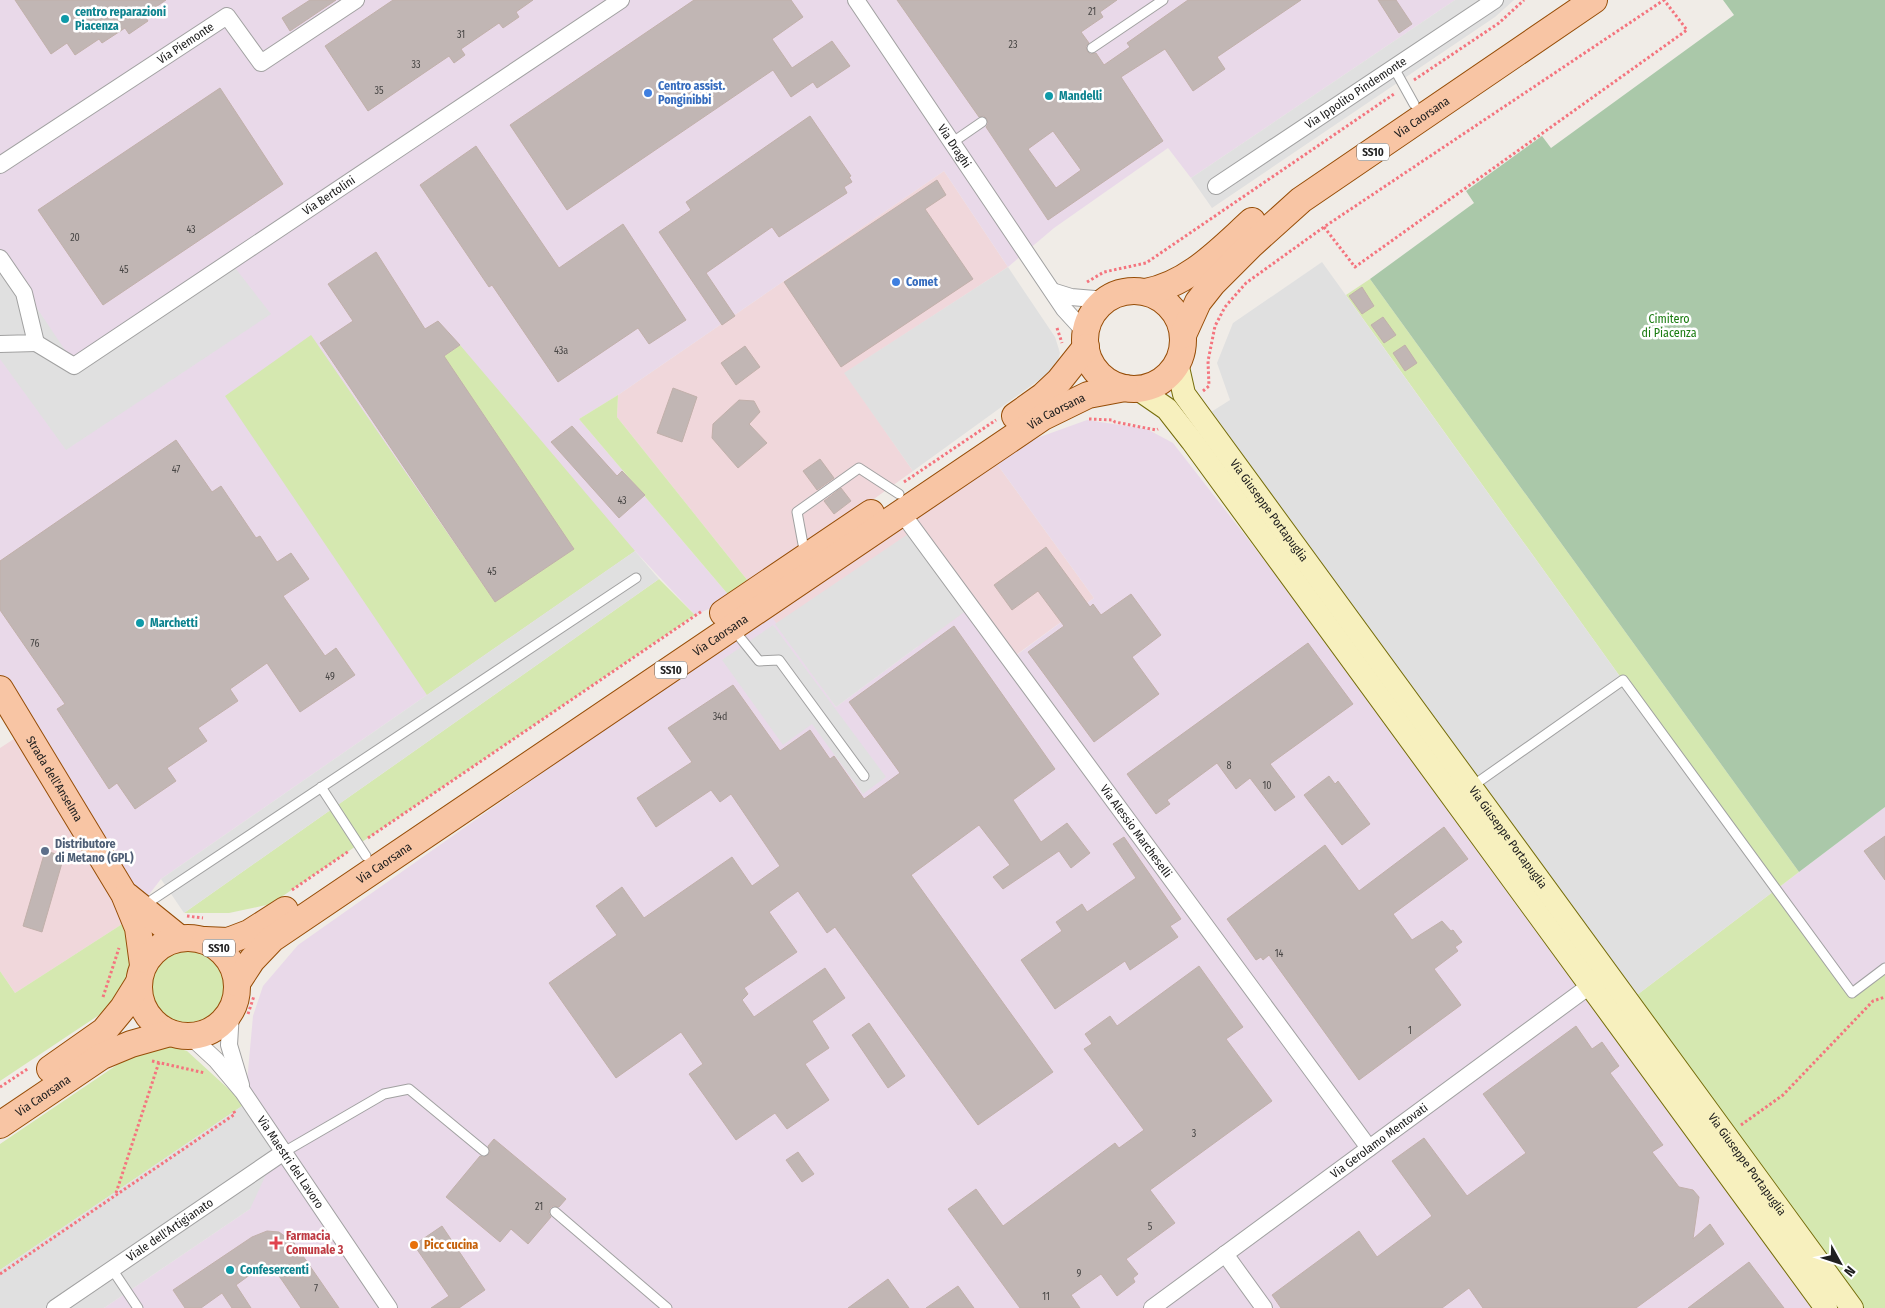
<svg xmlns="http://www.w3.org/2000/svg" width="1885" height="1308" font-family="'Fira Sans Condensed',sans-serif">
  <rect width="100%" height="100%" fill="#f0ece7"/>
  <path fill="#f0d7db" d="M944,171L1008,267L845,373L913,471L752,586L617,417L618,395Z
    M994,460L1094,598L1009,660L775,624L769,613Z
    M17,737L130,919L15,993L0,971V748Z"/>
  <path fill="#e9d9e9" d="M0,0H1455L1191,178L1168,148L1054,228L1008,267L944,171L618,395L579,419L732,599L695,615L635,551L161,879L130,919L0,708Z
    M1087,420L1147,429L1173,443L1272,570L1840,1308H104L250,1209L245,1104L253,1016L263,986L298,945L769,613L836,707L971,607L1010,660L1094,598L994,460L1037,438Z
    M1885,807V967L1851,993L1774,891Z"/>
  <path fill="#d5e8b0" d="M1370,279L1799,872L1774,891L1851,993L1885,967V1308H1854L1629,1001L1774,891L1346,295Z
    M311,335L495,602L444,356L460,345L635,551L427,695L225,396Z
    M618,395L617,417L752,586L732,599L579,419Z
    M659,579L695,615L271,904L229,913H184Z
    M130,919L132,975L105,1011L0,1081V971L15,993Z
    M145 988a43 43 0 1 1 86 0a43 43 0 1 1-86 0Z
    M164,1044L187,1051L245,1104L0,1270V1144L139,1050Z"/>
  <path fill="#aac8a9" d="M1723,0H1885V807L1799,872L1370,279L1474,203L1466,191L1542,136L1551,148L1734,15Z"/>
  <path fill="#e0e0e0" d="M1455,0H1514L1495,17L1212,208L1191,178Z
    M0,253L73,362L229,260L271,314L66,450L0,359Z
    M1322,262L1774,891L1629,1001L1200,419L1230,400L1217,363L1233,323Z
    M1008,267L1055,337L1060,353L1057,364L1050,372L913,471L844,373Z
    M914,530L971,607L836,707L775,624Z
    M635,551L659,579L184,913L161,879Z
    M773,625L886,777L863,794L812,724L783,745L722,660Z
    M245,1104L276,1153L250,1209L104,1308H0V1270Z"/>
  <path fill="#c1b6b4" stroke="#c1b0aa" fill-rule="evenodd" d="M15,0H166L144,15L148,21L129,34L125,28L102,43L99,39L75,55L67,43L51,54Z
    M310,0H336L290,31L282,18Z
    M393,0H533L516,12L519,17L503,28L499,23L461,49L465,55L454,63L449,56L368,111L325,46Z
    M694,0H791L803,17L772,39L792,68L832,41L850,66L817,88L813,82L791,97L773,70L567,210L510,125Z
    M897,0H1117L1100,12L1103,17L1081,32L1089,43L1086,46L1087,51L1090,54L1096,53L1104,65L1130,47L1127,43L1188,0H1301L1217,57L1225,69L1193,91L1165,49L1121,77L1163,141L1048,220L986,127L988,124L987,119L984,116L979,117ZM1053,131L1081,170L1056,188L1028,149Z
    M1378,0H1396L1412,24L1399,33Z
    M220,88L283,184L103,305L38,210Z
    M810,116L851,176L849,177L852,182L844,187L847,193L779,237L772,227L706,273L735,316L722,325L659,232L691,210L686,202Z
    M476,146L559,268L623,224L686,320L649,344L638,328L558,382L492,285L489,287L420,185Z
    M937,180L946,195L925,209L973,279L841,367L784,282Z
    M376,252L425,329L438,321L460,345L444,356L574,549L495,602L320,343L353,321L328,284Z
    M1362,287L1374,306L1362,314L1349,296Z
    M1383,317L1396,335L1384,343L1371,325Z
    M1405,345L1417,363L1405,371L1393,353Z
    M745,346L760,367L736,385L721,363Z
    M673,388L697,397L682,442L657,433Z
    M739,400L754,401L760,412L749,424L767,443L738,468L712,438L713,424Z
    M572,426L617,476L622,471L645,495L619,518L551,442Z
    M176,440L212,492L221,486L256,538L260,536L277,562L291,553L309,579L283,596L325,656L336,648L355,675L300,712L267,663L230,689L238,701L198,728L207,741L167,768L176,781L135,809L117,783L109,789L57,709L65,704L0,610V561Z
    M820,459L834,478L817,490L803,471Z
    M841,488L851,501L834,514L824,501Z
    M1046,547L1090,607L1093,604L1101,615L1131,594L1161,635L1132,657L1159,694L1094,742L1028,652L1064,626L1038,591L1012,610L994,585Z
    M954,626L1055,769L1013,800L1041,842L1067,823L1090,853L1071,868L1059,851L1003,889L993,877L1010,865L979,825L911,875L1053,1072L978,1125L835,927L827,933L798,891L769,912L797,952L744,988L748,994L742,1000L754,1017L825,968L845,998L812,1021L829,1048L805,1064L829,1100L787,1129L775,1113L736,1140L689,1074L703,1064L681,1032L616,1078L549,983L617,935L596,906L622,887L644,918L732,857L752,886L780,866L731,794L720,802L711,790L656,827L637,798L692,762L668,728L733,685L780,751L810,730L830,759L834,756L864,799L900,773L849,702Z
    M1308,643L1353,704L1270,764L1295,797L1275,811L1250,778L1236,789L1217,763L1167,800L1170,804L1156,814L1127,774Z
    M1329,776L1335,784L1338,781L1370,824L1342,845L1304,795Z
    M1444,827L1468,859L1393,914L1412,940L1442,921L1451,931L1453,930L1462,942L1455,947L1458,951L1434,969L1461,1005L1359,1080L1269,955L1263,960L1261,957L1256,960L1227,919L1325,845L1359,891Z
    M1885,836V880L1864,851Z
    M1124,837L1181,919L1170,926L1178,937L1130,970L1125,961L1055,1009L1021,960L1062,931L1056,922L1082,904L1087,912L1136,878L1113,844Z
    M45,851L64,856L42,932L23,926Z
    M1199,966L1243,1027L1226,1039L1272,1101L1150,1190L1175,1223L1126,1259L1138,1274L1133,1278L1135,1282L1117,1296L1101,1274L1071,1295L1080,1308H1020L948,1209L976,1189L1003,1226L1115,1143L1119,1148L1144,1130L1084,1049L1092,1044L1085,1034L1110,1016L1117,1026Z
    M869,1023L905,1076L888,1088L852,1035Z
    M1576,1026L1592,1049L1602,1042L1619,1066L1610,1073L1663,1145L1652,1152L1679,1187L1693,1190L1699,1197L1693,1239L1710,1224L1724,1244L1636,1308H1483L1469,1288L1442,1308H1281L1272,1295L1359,1231L1377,1257L1432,1216L1392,1161L1424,1138L1467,1196L1526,1153L1483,1094Z
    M494,1139L566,1199L559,1207L553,1206L550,1208L549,1214L551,1217L528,1244L511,1229L500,1242L446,1197L480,1156L483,1157L488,1155L490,1152L488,1146Z
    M798,1152L814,1174L802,1182L786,1160Z
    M442,1226L485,1290L459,1308H431L449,1296L414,1245Z
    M267,1231L279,1232L294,1243L339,1308H301L277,1273L266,1274L258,1269L236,1285L251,1308H232L222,1293L201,1308H185L173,1290L252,1237Z
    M1749,1262L1784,1308H1688Z
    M888,1279L909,1308H848Z
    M958,1286L974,1308H926Z"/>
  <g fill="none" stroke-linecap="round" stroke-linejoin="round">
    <defs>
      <path id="service" d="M1092,48L1163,0
        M1394,68L1414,104
        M953,142L982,122
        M805,555L797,512L859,468L899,494
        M734,630L759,661L779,660L864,776
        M321,787L366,856
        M1471,787L1623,680L1852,993L1885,968
        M143,906L636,578
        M284,1152L384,1094L409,1089L484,1151
        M555,1212L667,1308
        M112,1269L138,1308"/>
      <g id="minor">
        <path id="s1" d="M856,0L1064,309L1086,333"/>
        <path id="s2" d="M0,165L227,16L261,63L356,0"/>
        <path id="s3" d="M1216,186L1495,0"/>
        <path d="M0,258L24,293L36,343L0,344"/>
        <path d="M1055,292L1071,297L1106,300"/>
        <path id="s4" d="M36,343L74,366L621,0"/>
        <path id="s5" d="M902,513L1369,1148"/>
        <path d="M231,1012L229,1045L241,1085"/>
        <path id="s6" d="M190,1036L216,1060L243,1092L389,1308"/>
        <path d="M1225,1254L1264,1308"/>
        <path id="s7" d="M55,1308L284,1152"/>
        <path id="s8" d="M1152,1308L1599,979"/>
      </g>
      <g id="secondary">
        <path id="s9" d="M1177,363L1184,394L1852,1308"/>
        <path d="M1138,389L1167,409L1192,441L1826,1308"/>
      </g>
      <g id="primary">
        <circle cx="1134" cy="340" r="49"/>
        <path d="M1145,292C1188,285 1221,249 1252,221"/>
        <path id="s10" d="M1183,335L1198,302L1213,283L1251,245L1301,200L1594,0"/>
        <path d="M1015,416L1043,396L1059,381L1086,347"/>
        <path d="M723,613L871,513"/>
        <path id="s11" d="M0,689L124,894L138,928L143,965"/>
        <path d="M127,896L179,938"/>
        <circle cx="188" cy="987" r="49"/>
        <path d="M205,940L228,941L249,933L285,910"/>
        <path id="s12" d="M237,983L252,960L272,939L1043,417L1088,395L1125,388"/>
        <path d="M50,1069L104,1031L123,1008L138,984"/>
        <path id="s13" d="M0,1125L102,1056L131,1044L170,1033"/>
      </g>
    </defs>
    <use href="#service" stroke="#a1a1a1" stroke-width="11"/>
    <use href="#minor" stroke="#a1a1a1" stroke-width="18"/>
    <use href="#secondary" stroke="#756d0a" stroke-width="24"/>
    <use href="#primary" stroke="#964d07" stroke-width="28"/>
    <path stroke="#f4747e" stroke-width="3" stroke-dasharray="2.5 2.5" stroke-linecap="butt" d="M1414,80L1499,23L1524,0
      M1324,227L1355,267L1687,30L1664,0
      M1087,282L1104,272L1146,263L1394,94
      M1057,328L1062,343
      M1203,391L1209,386L1208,361L1215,326L1225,307L1246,283L1324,227L1664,0
      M1089,419L1113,420L1115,422L1156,430L1158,429
      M904,482L996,420
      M368,838L702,611
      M292,890L349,851
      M187,916L203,918
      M103,997L119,948
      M248,1014L254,996
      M152,1061L205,1073
      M0,1087L29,1068
      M1741,1125L1783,1095L1873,1001L1885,997
      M116,1193L159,1062
      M0,1274L235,1114L233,1109"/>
    <use href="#service" stroke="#fff" stroke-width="9"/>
    <use href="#minor" stroke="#fff" stroke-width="16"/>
    <use href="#secondary" stroke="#f7f0be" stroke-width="22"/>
    <use href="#primary" stroke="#f8c5a4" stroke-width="26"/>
  </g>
  <g fill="#0f9aa8" stroke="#fff" stroke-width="2">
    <circle cx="65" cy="19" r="5"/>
    <circle cx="1049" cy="96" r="5"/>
    <circle cx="140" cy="623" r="5"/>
    <circle cx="230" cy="1270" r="5"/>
  </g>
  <g fill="#3f7fe0" stroke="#fff" stroke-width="2">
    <circle cx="648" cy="93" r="5"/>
    <circle cx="896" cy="282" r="5"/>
  </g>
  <circle fill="#5c6f8a" stroke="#fff" stroke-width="2" cx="45" cy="851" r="5"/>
  <path fill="#e0444e" stroke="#fff" stroke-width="2" d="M273.5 1235.5h5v5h5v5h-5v5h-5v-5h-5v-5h5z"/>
  <circle fill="#e8710a" stroke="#fff" stroke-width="2" cx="414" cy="1245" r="5"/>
  <g text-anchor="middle" stroke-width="5" stroke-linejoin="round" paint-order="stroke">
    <g font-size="10" fill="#484645">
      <text x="1092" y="15">21</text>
      <text x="461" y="38">31</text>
      <text x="1013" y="48">23</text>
      <text x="416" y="68">33</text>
      <text x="379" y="94">35</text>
      <text x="191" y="233">43</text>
      <text x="75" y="241">20</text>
      <text x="124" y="273">45</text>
      <text x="561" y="354">43a</text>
      <text x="176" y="473">47</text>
      <text x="622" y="504">43</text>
      <text x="492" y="575">45</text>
      <text x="35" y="647">76</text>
      <text x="330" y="680">49</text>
      <text x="720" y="720">34d</text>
      <text x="1229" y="769">8</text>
      <text x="1267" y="789">10</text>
      <text x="1279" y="957">14</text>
      <text x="1410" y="1034">1</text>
      <text x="1194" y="1137">3</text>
      <text x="539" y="1210">21</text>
      <text x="1150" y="1230">5</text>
      <text x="1079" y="1277">9</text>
      <text x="316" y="1292">7</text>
      <text x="1046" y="1300">11</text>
    </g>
    <g fill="#fff" stroke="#636363" stroke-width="1">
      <rect x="1357" y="143.5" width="32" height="17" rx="4"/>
      <rect x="655" y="661.5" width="32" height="17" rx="4"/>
      <rect x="203" y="939.5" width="32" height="17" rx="4"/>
    </g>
    <g font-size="11" font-weight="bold" fill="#202020">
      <text x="1373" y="156">SS10</text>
      <text x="671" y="674">SS10</text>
      <text x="219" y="952">SS10</text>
    </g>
    <g font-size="12" font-weight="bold" fill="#0d838f" stroke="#fff" text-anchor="start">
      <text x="75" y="16">centro reparazioni<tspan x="75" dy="14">Piacenza</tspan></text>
      <text x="1059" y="100">Mandelli</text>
      <text x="150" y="627">Marchetti</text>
      <text x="240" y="1274">Confesercenti</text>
    </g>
    <g font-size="12" fill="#202020" stroke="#fff">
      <text dy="4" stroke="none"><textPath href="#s2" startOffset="222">Via Piemonte</textPath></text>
      <text dy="4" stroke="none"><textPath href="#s3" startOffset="168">Via Ippolito Pindemonte</textPath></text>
      <text dy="4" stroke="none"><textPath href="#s10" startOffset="328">Via Caorsana</textPath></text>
      <text dy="4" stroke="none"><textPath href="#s1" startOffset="176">Via Draghi</textPath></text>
      <text dy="4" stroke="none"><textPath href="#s4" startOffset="351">Via Bertolini</textPath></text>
      <text dy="4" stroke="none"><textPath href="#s12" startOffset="1002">Via Caorsana</textPath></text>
      <text dy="4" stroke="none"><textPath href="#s9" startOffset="176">Via Giuseppe Portapuglia</textPath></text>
      <text dy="4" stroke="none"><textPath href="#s12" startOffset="598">Via Caorsana</textPath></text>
      <text dy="4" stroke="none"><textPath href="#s11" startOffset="105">Strada dell'Anselma</textPath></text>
      <text dy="4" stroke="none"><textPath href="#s5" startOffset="395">Via Alessio Marcheselli</textPath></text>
      <text dy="4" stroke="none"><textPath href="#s9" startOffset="581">Via Giuseppe Portapuglia</textPath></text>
      <text dy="4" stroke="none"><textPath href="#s12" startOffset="192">Via Caorsana</textPath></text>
      <text dy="4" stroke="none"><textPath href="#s13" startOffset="52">Via Caorsana</textPath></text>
      <text dy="4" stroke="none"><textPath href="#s8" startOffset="282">Via Gerolamo Mentovati</textPath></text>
      <text dy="4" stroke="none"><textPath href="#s6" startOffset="162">Via Maestri del Lavoro</textPath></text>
      <text dy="4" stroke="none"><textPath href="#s9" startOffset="986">Via Giuseppe Portapuglia</textPath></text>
      <text dy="4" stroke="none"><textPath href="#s7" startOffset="139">Viale dell'Artigianato</textPath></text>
    </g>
    <g font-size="12" font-weight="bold" fill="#366cbe" stroke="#fff" text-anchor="start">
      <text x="658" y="90">Centro assist.<tspan x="658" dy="14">Ponginibbi</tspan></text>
      <text x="906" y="286">Comet</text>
    </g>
    <g font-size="12" fill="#1b7c11" stroke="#fff">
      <text x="1669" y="323">Cimitero<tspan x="1669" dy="14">di Piacenza</tspan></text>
    </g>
    <g font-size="12" font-weight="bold" fill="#4e5e75" stroke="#fff" text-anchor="start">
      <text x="55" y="848">Distributore<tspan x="55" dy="14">di Metano (GPL)</tspan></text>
    </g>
    <g font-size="12" font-weight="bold" fill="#be3a42" stroke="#fff" text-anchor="start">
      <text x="286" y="1240">Farmacia<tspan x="286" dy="14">Comunale 3</tspan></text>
    </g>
    <g font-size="12" font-weight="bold" fill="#c56008" stroke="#fff" text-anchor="start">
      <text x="424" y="1249">Picc cucina</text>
    </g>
  </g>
  <g transform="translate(1840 1263) rotate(130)" stroke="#ffffff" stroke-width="4" paint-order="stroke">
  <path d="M0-4L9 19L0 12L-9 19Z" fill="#202020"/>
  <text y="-8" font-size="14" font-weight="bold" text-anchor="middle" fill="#202020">N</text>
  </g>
</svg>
